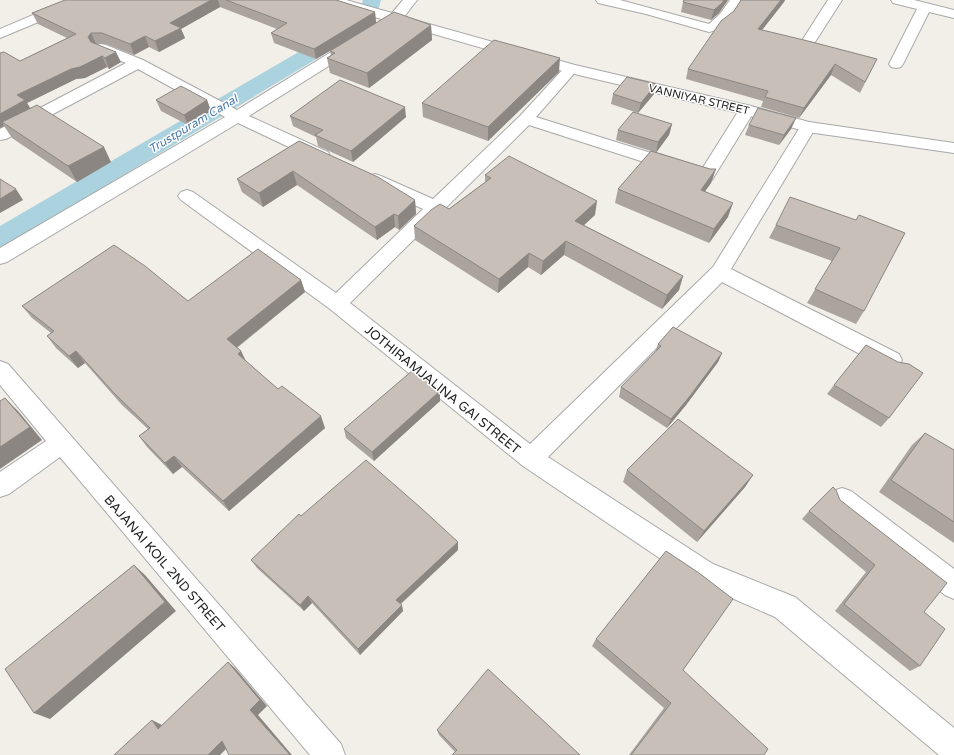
<svg xmlns="http://www.w3.org/2000/svg" width="954" height="755" font-family="'Varela Round',sans-serif">
  <rect width="100%" height="100%" fill="#f2efe9"/>
  <g fill="none" stroke-linecap="round" stroke-linejoin="round">
    <path fill="#aad3df" fill-rule="evenodd" d="M363,0H381L375,21L373,25L9,244L0,247V226L357,18Z"/>
    <defs>
      <path id="minor" d="M68,0H86L84,3L0,38V29Z
        M596,0H620L709,24L720,14L730,0H744C734,15 727,28 709,32L646,14L598,3Z
        M828,0H842L815,42L810,43L805,42L803,39Z
        M891,0H914L954,10V18L929,12L903,64L901,67L896,68L891,67L889,64L917,9L893,3Z
        M354,40L359,41L361,44L359,47L249,116L328,152L330,156L328,160L322,161L316,160L238,123L7,262L0,264V248L225,117L138,69L6,139L0,140V129L126,63L96,51L94,48L96,45L101,44L106,45L143,60L237,110L349,41Z
        M571,65L576,66L578,69L536,117L702,169L741,107L747,105L753,107L755,110L712,180L706,182L529,125L350,303L530,444L713,267L802,124L808,122L814,124L816,127L731,269L899,354L902,360L899,366L891,369L883,366L722,282L548,457L713,564L795,597L954,728V755H939L775,617L695,582L523,466L330,309L181,200L178,196L181,192L187,190L193,192L336,293L423,209L369,184L366,180L369,176L375,174L381,176L433,199L520,116L566,66Z
        M0,361L8,364L341,744L345,755H310L60,457L9,494L0,497V472L46,441L0,385Z
        M842,488L851,491L954,569V599L945,595L833,507L830,499L833,491Z"/>
      <path id="tertiary" d="M324,0H346L392,13L403,0H417L404,17L575,65L747,105L809,122L954,143V153L808,132L743,114L566,72L326,3Z"/>
    </defs>
    <use href="#minor" stroke="#a9a9a9" stroke-width="2"/>
    <use href="#tertiary" stroke="#a9a9a9" stroke-width="2"/>
    <use href="#minor" fill="#fff" fill-rule="evenodd"/>
    <use href="#tertiary" fill="#fff" fill-rule="evenodd"/>
  </g>
  <path fill="#aba49e" d="M65,0H336L375,12L376,23L431,25L432,40L369,88L330,73L327,58L331,55L330,51L316,59L274,43L271,33L277,29L220,7L181,29L185,38L159,52L149,47L134,55L106,44H96L121,62L109,69L107,67L85,78L76,79L27,103L30,108L111,162L77,182L12,138L4,126L0,128L20,61L67,38L38,24L32,13Z
    M684,0H728L719,13L711,20L681,12L683,2Z
    M741,0H785L784,2L762,30L877,59L860,93L831,75L799,118L761,107L763,101L686,79L688,69L734,11Z
    M559,72L488,141L423,117L422,103Z
    M613,94H654L638,113L611,104Z
    M156,100H207L211,111L188,125L161,111Z
    M290,116L406,117L353,162L318,146L316,137L293,126Z
    M796,118L791,129L779,145L745,135L749,125Z
    M672,124L669,135L656,152L710,169H716L711,183L705,191L728,217L709,243L615,203L618,189L651,151L616,140L618,130Z
    M299,141L415,200L416,214L399,230L395,227L377,240L297,185L263,207L242,192L237,179Z
    M485,175L595,215L584,225L683,276L679,290L662,309L564,255L541,275L528,267L498,293L415,240L414,226L449,209L485,182Z
    M856,220L864,311L856,324L807,303L832,261L769,238L776,225Z
    M301,280L305,292L237,348L241,351L245,361L278,389L325,428L229,511L182,467L173,474L147,447L139,436L148,429L122,405L85,363L78,368L56,348L47,336L51,333L32,318L22,306L188,301Z
    M658,344L722,353L718,362L686,405L667,428L619,397L621,387L655,352Z
    M834,385L889,418L881,427L827,394Z
    M440,391V401L374,461L346,438L344,429Z
    M925,433L954,450V543L879,492L912,445Z
    M627,470L753,475L745,487L697,542L623,482Z
    M840,500L924,612L920,666L910,671L835,611L866,572L802,519L809,511Z
    M301,516L458,550L401,604L403,611L360,655L312,603L304,611L257,568L251,560Z
    M596,639L683,670L764,755H629L664,708L592,646Z
    M437,730L580,755L455,752L439,735Z"/>
  <path fill="#8b8681" d="M211,0H218L220,7L181,29L185,38L159,52L155,41L170,23Z
    M724,0H728L719,13L711,20L714,10Z
    M781,0H785L784,2L755,39L758,29Z
    M375,12L376,23L316,59L314,49Z
    M431,25L432,40L369,88L367,73Z
    M91,33L96,44L93,47L88,37Z
    M145,36L149,47L134,55L130,44Z
    M116,52L121,62L109,69L105,58Z
    M102,56L107,67L85,78L76,79L27,103L32,111L2,122L4,126L0,128V114L17,95L71,69Z
    M560,58L559,72L488,141V127Z
    M835,64L831,75L799,118L804,108Z
    M656,84L654,94L638,113L641,103Z
    M207,100L211,111L188,125L184,115Z
    M405,107L406,117L353,162L351,151Z
    M796,118L791,129L779,145L784,135Z
    M672,124L669,135L656,153L658,142Z
    M104,147L111,162L77,182L68,166Z
    M716,169L711,183L696,204L701,190Z
    M293,171L297,185L263,207L259,193Z
    M16,189L23,200L0,213V199Z
    M415,200L416,214L399,230L398,216Z
    M597,201L595,215L573,235L575,221Z
    M733,203L728,217L709,243L714,229Z
    M394,214L395,227L377,240L375,227Z
    M566,241L564,255L541,275L543,261Z
    M529,253L528,267L498,293L499,279Z
    M683,276L679,290L662,309L667,295Z
    M301,280L305,292L232,351L227,339Z
    M76,351L85,363L78,368L69,356Z
    M241,351L247,363L238,354Z
    M722,353L718,362L686,405L667,428L671,419Z
    M440,391V401L374,461L372,452Z
    M5,398L18,411L42,440L0,469V447Z
    M321,416L325,428L229,511L223,501Z
    M174,456L182,467L173,474L165,463Z
    M753,475L745,487L697,542L704,531Z
    M458,542V550L398,606L396,600Z
    M134,565L145,575L176,611L50,719L34,713Z
    M308,596L312,603L304,611L300,605Z
    M402,605L403,611L360,655L358,649Z
    M228,662L235,668L267,706L258,715L292,755H290L250,710Z
    M152,720L162,725L158,729Z
    M222,741L230,745L220,755H208Z"/>
  <path fill="#c7bfb8" stroke="#8b8681" d="M65,0H211L170,23L181,28L155,41L145,36L130,44L102,33H91L88,37L91,42L116,52L105,58L102,56L80,67L71,69L17,95L25,100L0,114V53L4,52L20,61L76,34L32,13Z
    M226,0H336L375,12L314,49L271,33L287,23Z
    M684,0H724L722,3L714,10L683,2Z
    M741,0H781L758,29L808,41L877,59L865,82L835,64L804,108L765,97L768,91L688,69L721,21L734,11Z
    M394,12L431,25L367,73L327,58L335,53L330,51Z
    M494,40L560,58L488,127L422,103Z
    M627,77L656,84L641,103L613,94Z
    M340,80L405,107L351,151L315,135L323,130L290,116Z
    M181,86L207,100L184,115L156,100Z
    M37,105L104,147L68,166L2,122Z
    M758,108L796,118L784,135L749,125Z
    M633,112L672,124L658,142L618,130Z
    M299,141L378,177L415,200L398,216L394,214L375,227L293,171L259,193L237,179Z
    M651,151L710,169H716L701,190L733,203L714,229L618,189Z
    M509,156L597,201L575,221L683,276L667,295L566,241L543,261L529,253L499,279L414,226L431,210L440,204L449,209L491,178L485,175Z
    M0,179L16,189L0,199Z
    M790,197L856,220L859,215L905,233L864,311L815,289L840,248L776,225Z
    M114,245L145,266L188,301L258,249L301,280L227,339L241,351L238,354L278,389L282,386L321,416L223,501L174,456L165,463L139,436L150,428L114,393L76,351L69,356L47,336L54,331L22,306Z
    M673,327L722,353L690,396L671,419L621,387L661,346L658,344Z
    M866,345L898,362L909,364L923,373L889,418L834,385Z
    M413,370L440,391L372,452L344,429Z
    M5,398L30,427L0,447V401Z
    M678,419L753,475L704,531L627,470Z
    M925,433L954,450V522L891,480Z
    M366,460L421,508L458,542L396,600L402,605L358,649L308,596L300,605L251,560L299,514L301,516Z
    M833,487L836,490L840,500L947,583L924,612L945,629L920,666L844,604L875,565L809,511Z
    M666,551L699,573L733,599L683,670L768,749L764,755H631L671,703L596,639Z
    M134,565L165,602L34,713L5,669Z
    M228,662L260,700L250,710L290,755H229L222,741L208,755H114L152,720L158,729Z
    M488,669L580,755H452L457,750L437,730Z"/>
  <g text-anchor="middle" stroke-width="3" stroke-linejoin="round" paint-order="stroke">
    <g font-size="11" fill="#222" stroke="#fff">
      <text transform="translate(699 99) rotate(13)" y="4">VANNIYAR STREET</text>
    </g>
    <g font-size="12" font-style="italic" fill="#4a7aab" stroke="#fff">
      <text transform="translate(193 124) rotate(-31)" y="4">Trustpuram Canal</text>
    </g>
    <g font-size="13" fill="#222" stroke="#fff">
      <text transform="translate(443 389) rotate(39)" y="5">JOTHIRAMJALINA GAI STREET</text>
      <text transform="translate(165 563) rotate(49)" y="5">BAJANAI KOIL 2ND STREET</text>
    </g>
  </g>
</svg>
